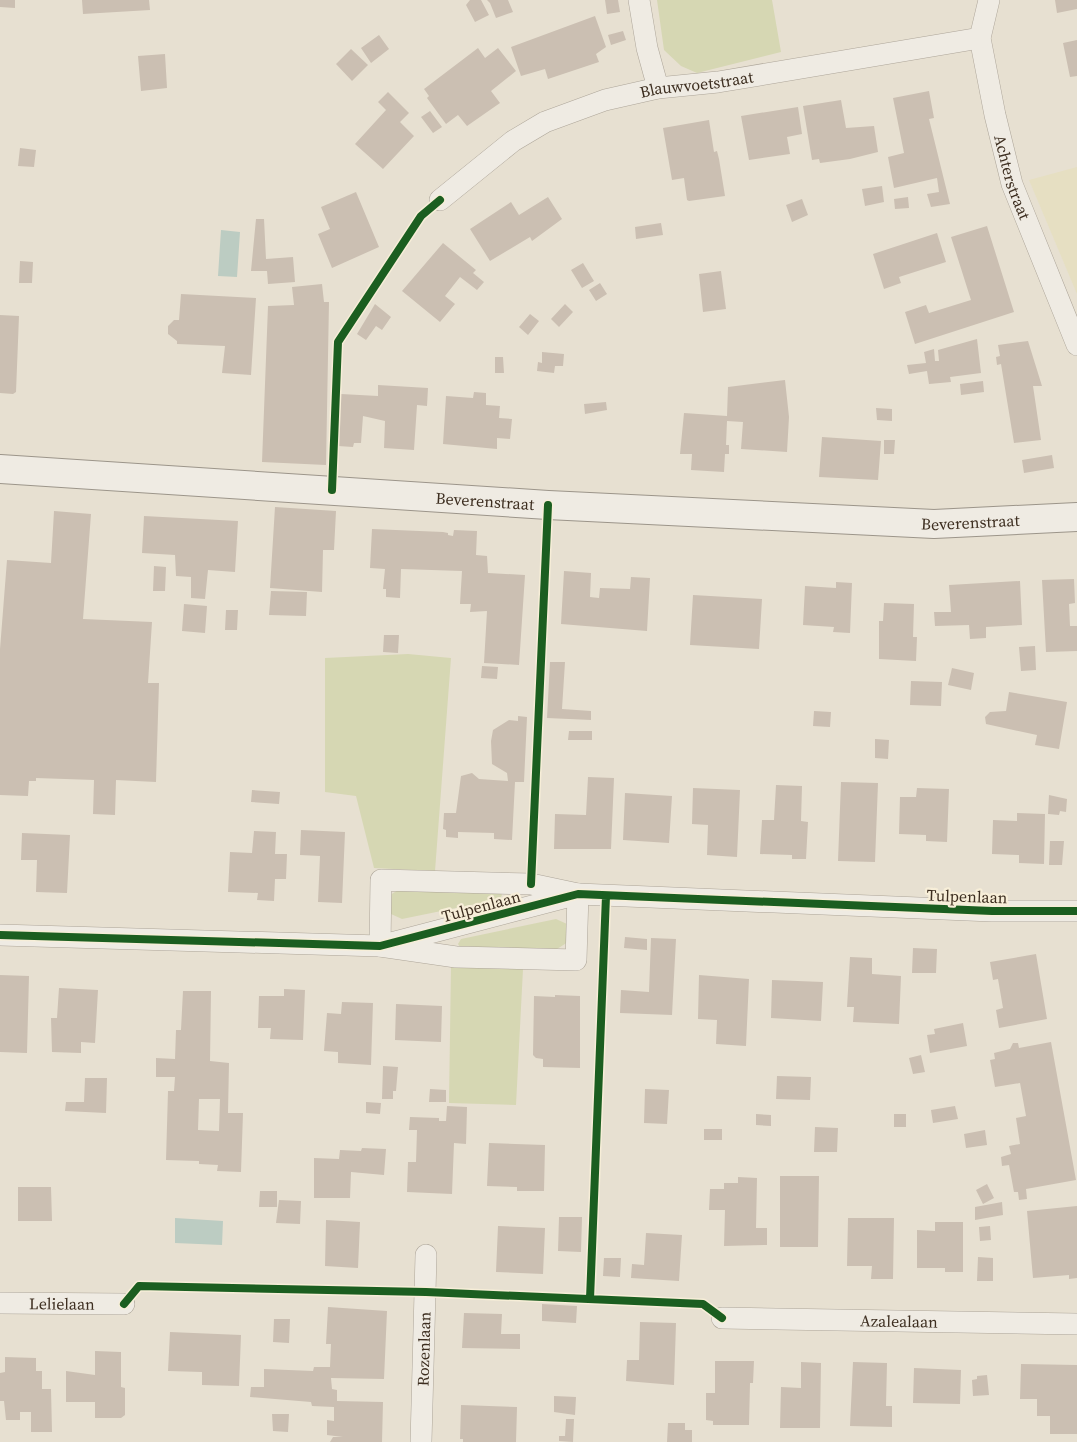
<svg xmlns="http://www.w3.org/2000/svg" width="1077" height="1442" font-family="'Source Serif 4',serif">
  <rect width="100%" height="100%" fill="#e7e0d1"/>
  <path fill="#e6dfc2" d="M1077,167V294L1029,180Z"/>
  <path fill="#d6d7b3" d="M657,0H772L781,52L697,73L681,66L664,50Z
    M408,654L451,658L435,871L374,868L356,796L325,792V658Z
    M400,889L500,892L502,895L500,899L402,919L391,914L390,895Z
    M556,919L567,924L568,942L557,949L460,947L458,944L461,939Z
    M451,966L523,969L516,1105L449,1103Z"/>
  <path fill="#bcccc2" d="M221,230L240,232L237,277L218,276Z
    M175,1218L223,1221L222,1245L175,1243Z"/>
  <path fill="#cbbfb2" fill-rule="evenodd" d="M0,0H15V8L0,7Z
    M82,0H149L150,10L83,14Z
    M470,0H481L489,15L475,22L466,5Z
    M487,0H508L513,12L496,18L490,3Z
    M605,0H618L620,12L607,14Z
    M1055,0H1077V9L1057,13Z
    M595,16L606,47L596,54L599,62L548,79L545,69L521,76L511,47Z
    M623,31L626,40L611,45L608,35Z
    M379,35L389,49L371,63L361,48Z
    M1077,40V76L1070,77L1063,43Z
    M478,48L485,58L498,48L516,71L491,91L500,103L467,126L458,115L446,124L427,98L429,96L424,89Z
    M351,49L368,65L352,81L336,64Z
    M165,54L167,88L141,91L138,56Z
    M929,91L934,118L929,119L950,204L931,207L927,194L939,192L937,178L894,188L888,157L904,153L893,98Z
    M388,92L409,113L400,122L414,136L383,169L355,144L386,110L378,102Z
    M841,100L846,128L874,126L878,152L850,159L820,163L819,159L812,160L803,106Z
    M798,107L802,134L787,137L790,154L749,160L741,116Z
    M430,111L442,127L433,133L421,117Z
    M709,120L714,152L717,151L719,159L725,196L689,201L687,200L684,178L672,180L663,128Z
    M20,148L36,150L34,167L18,166Z
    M882,186L884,202L865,206L862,189Z
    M356,192L379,247L332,268L318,234L330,229L321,207Z
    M548,197L562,219L532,241L530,237L490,261L470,229L511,202L519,215Z
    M908,197L909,208L895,209L894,199Z
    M802,199L808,215L792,222L786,205Z
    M256,219H264L266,259L293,257L295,282L268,284L267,271H251Z
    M661,223L663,235L636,239L635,227Z
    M987,226L1014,312L915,344L905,312L926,305L929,313L971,300L951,237Z
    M937,233L946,262L899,277L901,283L884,289L873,254Z
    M443,243L476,270L473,273L484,282L477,290L460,277L445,296L455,304L440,322L402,291Z
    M20,261L33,262L32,283H19Z
    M583,263L594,281L582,288L571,270Z
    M721,271L726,309L703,312L699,274Z
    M600,283L607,294L596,301L589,290Z
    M322,284L324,302H329L326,465L262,462L268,306L294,305L292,287Z
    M181,294L256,298L251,375L222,373L225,346L177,344V341L168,334V326L174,320H179Z
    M375,304L391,317L382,330L376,326L366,340L357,334Z
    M565,304L573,312L559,327L551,319Z
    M530,314L539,321L528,335L519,327Z
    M0,315L19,316L16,392L13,394L0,393Z
    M977,339L981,373L950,377L951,382L929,384L927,371L909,374L907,365L926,363L924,352L934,349L935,361H939L938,350Z
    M1028,341L1042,386H1033L1041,440L1014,443L1001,364L997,365L996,357L1000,356L998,345Z
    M542,352L564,354L563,366H555L554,373L537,371L538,362L542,363Z
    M495,357H503L504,373H495Z
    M785,380L789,417L787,452L741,449L743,422L727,421L726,445H729V454H725L724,472L691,470L692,454H680L684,413L727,416L728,387Z
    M983,381L984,392L961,395L960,384Z
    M378,385L428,388L427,406L417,405L414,450L384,448L385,421L363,416L361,443H354L353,447L338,446L341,394L378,396Z
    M474,392L486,393V405L500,406L499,418L512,419L510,439L497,438V449L443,444L446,396L473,398Z
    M606,402L607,410L585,414L584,404Z
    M876,408L892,409V421L877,420Z
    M822,437L881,441L878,480L819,477Z
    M884,440H895L894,454H884Z
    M1052,455L1054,468L1024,473L1022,460Z
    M275,507L336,511L334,550H323L322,592L270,588Z
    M54,511L91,514L83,619L152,622L148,683H159L156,782L116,780L115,815L93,814L94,780L36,778V781H29L28,796L0,795V649L7,560L51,563Z
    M144,516L238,521L235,572L208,570L205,599L191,598V577L176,576L175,555L142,553Z
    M372,529L443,532L448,533V535L453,536L454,530L477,531L476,555L487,556L488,573L525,575L519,665L484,663L487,611L470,612L471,604H460L462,571L401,569L400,598L386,597V589H383L385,569L370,568Z
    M154,566L166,567L165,591H153Z
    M564,571L591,573L590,597L599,598L600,588L630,589L631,577L650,578L647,631L561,624Z
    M1074,579L1075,603L1069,604L1070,626H1077V651L1046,652L1042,580Z
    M1020,581L1022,625L986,627V638L970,639L969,625L935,626L934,612H951L949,585Z
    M836,582L852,583L850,633L833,632L834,627L803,625L805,586L836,588Z
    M271,591L307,592L306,616L269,615Z
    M693,595L762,599L759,649L690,645Z
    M884,603L914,604L913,637H917L916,661L879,659V621H883Z
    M184,604L207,606L205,633L182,631Z
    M226,610H238L237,630H225Z
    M384,635H399L398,653L383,652Z
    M1035,646L1036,670L1021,671L1019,647Z
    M550,662H565L562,709L591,711V720L547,718Z
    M482,666L498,667L497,679L481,678Z
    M952,668L974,673L971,690L948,685Z
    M911,681L942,682L941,706L910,705Z
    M1009,692L1067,702L1059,749L1035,745L1037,735L986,724L985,717L990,712L1006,711Z
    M814,711L831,712L830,727L813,726Z
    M518,716L527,717L524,782H515L512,840L494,839V833L458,832V838L446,837V830L443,829L444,813H456L461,776L472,773L479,779L508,781L507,773L492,764L491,741L493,730L509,720L518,721Z
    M569,731H592V740H568Z
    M875,739L889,740L888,759L875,758Z
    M588,777L614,778L611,849H554L555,814L586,815Z
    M841,782L878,783L875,862L838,861Z
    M776,785L802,786L801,821L808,822L806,859H792V855L760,854L762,820H774Z
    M693,788L740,790L737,857L707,855L708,825L692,824Z
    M917,788L949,789L947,842L926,841V835L899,834L900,797H916Z
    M252,790L280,792L279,804L251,802Z
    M625,793L672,796L669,843L623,840Z
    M1049,795L1067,799L1066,812L1060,811L1059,815L1048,814Z
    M1017,813L1045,814L1044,864L1019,863V855L992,854L993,820L1017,821Z
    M301,830L345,832L342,903L318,902L320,856L300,855Z
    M254,831L276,832L275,854H287L286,879H275L274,901L257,900L258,893L228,892L230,852L252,853Z
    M22,833L70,835L67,893L36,892L37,860H21Z
    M1050,841H1064L1062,865H1049Z
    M625,937L647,939V950L624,948Z
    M651,938L676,939L672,1015L620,1013L621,990L649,992Z
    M913,948L937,949L936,973H912Z
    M1036,954L1047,1019L999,1028L996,1010L1003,1008L998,979L993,980L990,962Z
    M850,957L872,958V974L901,976L899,1024L853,1022L854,1007H847Z
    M0,975L29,976L27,1053L0,1052Z
    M699,975L749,979L746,1046L716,1044L717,1020L698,1019Z
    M772,980L823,982L821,1021L771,1018Z
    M59,988L98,990L95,1043L81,1042V1053L52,1052L51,1018H57Z
    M284,989L305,990L303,1040L270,1039L271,1028H258L259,996H284Z
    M183,991H211L210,1061L229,1063L228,1113H243L241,1172L217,1171L218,1165L199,1164V1161L166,1160L168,1091H174L175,1077H156V1058L175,1059L176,1030H181ZM199,1099H220L219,1131L198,1130Z
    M555,995L580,996V1068L543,1067V1059L536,1058L533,1055L534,996L555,997Z
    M342,1002L373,1003L371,1065L338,1063V1052L324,1051L327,1013L341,1014Z
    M396,1004L442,1006L441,1042L395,1040Z
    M963,1023L967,1046L930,1053L927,1035L935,1034L934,1029Z
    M1051,1042L1076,1180L1026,1189L1027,1199L1019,1200L1018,1192H1014L1009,1165L1002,1166L1001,1157L1011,1154L1009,1146L1020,1144L1016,1118L1026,1116L1020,1083L995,1087L990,1060L995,1059L994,1053L1010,1049L1013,1043H1018L1019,1048Z
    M921,1055L925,1072L913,1074L909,1058Z
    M383,1066L398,1067L396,1091H393V1099H382Z
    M777,1076L811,1077L810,1100L776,1099Z
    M85,1078H107L106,1113L65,1111L66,1102H84Z
    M430,1089L446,1090V1102H429Z
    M645,1089L669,1090L667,1124L644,1123Z
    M366,1102L381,1103L380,1114L366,1113Z
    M447,1106L467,1107L466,1144L454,1143L452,1194L407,1192L408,1162H416L417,1130H409L410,1117L439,1118V1121H446Z
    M955,1106L958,1119L933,1123L931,1110Z
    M756,1114L771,1115V1126L756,1125Z
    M894,1114H906V1127H894Z
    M815,1127L838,1128L837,1152H814Z
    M704,1129H722V1140H704Z
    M985,1130L987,1145L966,1148L964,1134Z
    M489,1143L545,1145L544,1191H517V1187L487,1186Z
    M362,1148L386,1149L384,1175L351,1172L350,1198H314V1158L339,1159L340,1150L361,1151Z
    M780,1176H819L818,1247H780Z
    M738,1177L757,1178L756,1228H767V1245L724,1246L725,1210H709L710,1189H724V1183H738Z
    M987,1184L994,1198L983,1204L976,1190Z
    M18,1187H51L52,1221H18Z
    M260,1191H277V1207H259Z
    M279,1200L301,1201L300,1224L276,1223Z
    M1002,1202L1003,1215L975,1220V1207Z
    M1077,1206V1278L1069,1279V1275L1033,1278L1027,1211Z
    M559,1217H582L581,1252L558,1251Z
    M848,1218H894L893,1279H871L872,1266H847Z
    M326,1220L360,1222L358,1268L325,1266Z
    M935,1222H963V1272H945V1268H917V1230L935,1231Z
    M498,1226L545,1228L543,1274L496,1272Z
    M990,1226L991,1240L980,1241L979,1227Z
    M646,1233L682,1235L679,1281L631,1278L632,1264L644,1265Z
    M978,1257L993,1258V1281H977Z
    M604,1258H621L620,1277L603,1276Z
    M542,1304L577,1306L576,1323L542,1321Z
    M328,1307L387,1311L384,1379L331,1378L332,1389L337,1390V1401L383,1402L382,1442H330L333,1437H343L327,1435V1420L334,1421V1407L312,1406L311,1402L250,1397L251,1387H264V1369L313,1371L314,1367H330L331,1344H326Z
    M464,1313L502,1314L501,1334H520V1349L462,1348Z
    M274,1319H290L289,1343L273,1342Z
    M640,1322L676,1323L674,1385L626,1381L627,1360H639Z
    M170,1332L241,1335L239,1386L202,1385V1372L168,1371Z
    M95,1351L121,1352V1387L125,1388V1415L121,1418H95V1402H66V1371L95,1375Z
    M5,1357L36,1358V1371H42V1389H51L52,1432H31V1412H20V1420H6L4,1401H0V1373L5,1372Z
    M715,1361H754L753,1383H750L749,1425H713V1421L706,1420V1393H715Z
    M801,1362L821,1363L820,1428H780L781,1387L801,1388Z
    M853,1362L887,1363L886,1406H892V1427L850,1426Z
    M1021,1364L1077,1365V1434H1050V1416H1037V1399H1020Z
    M914,1368L961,1370L960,1404L913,1403Z
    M987,1375L989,1395L973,1396L972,1380L977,1379V1376Z
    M554,1396L576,1397L575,1415L554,1412Z
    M461,1405L517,1407L516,1442H463V1439H460Z
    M272,1414H289L288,1432L273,1431Z
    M566,1419H574L573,1442L559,1441V1436H565Z
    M668,1423H685V1430H692V1442H667Z"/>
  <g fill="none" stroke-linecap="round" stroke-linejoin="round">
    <defs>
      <g id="street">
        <path d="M639,0L647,48L658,88"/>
        <path id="s1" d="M989,0L980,38L995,115L1012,184L1077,345"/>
        <path id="s2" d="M440,200L513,141L545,122L605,100L658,88L718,82L980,38"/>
        <path d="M381,880L531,884L578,894L576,960L456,957L380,946Z"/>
        <path d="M0,935L380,946L578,894L992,911H1077"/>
        <path id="s3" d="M0,1303L124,1304"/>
        <path id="s4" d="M722,1318L1077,1324"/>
        <path id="s5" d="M421,1442L426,1255"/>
      </g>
      <g id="secondary">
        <path id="s6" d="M0,469L548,505L934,524L1077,517"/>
      </g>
    </defs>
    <use href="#street" stroke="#ada599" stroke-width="22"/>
    <use href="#secondary" stroke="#9c958a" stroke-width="30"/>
    <use href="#street" stroke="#efebe3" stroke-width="21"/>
    <use href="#secondary" stroke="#efebe3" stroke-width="28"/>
    <defs>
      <path id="cycleway" d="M332,490L338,342L421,216L440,200
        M531,884L548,505
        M0,935L380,946L578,894L992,911H1077
        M590,1299L606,896
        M124,1304L139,1286L426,1292L703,1304L722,1318"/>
    </defs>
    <use href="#cycleway" stroke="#f7eed8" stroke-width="11"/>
    <use href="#cycleway" stroke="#1b5e20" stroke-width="8"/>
  </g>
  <g text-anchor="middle" stroke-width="4.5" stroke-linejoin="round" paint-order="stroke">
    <g font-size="16" fill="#3d2e20" stroke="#f7eed8">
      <text dy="6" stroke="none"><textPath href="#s2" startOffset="288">Blauwvoetstraat</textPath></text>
      <text dy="6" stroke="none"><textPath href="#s1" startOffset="182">Achterstraat</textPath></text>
      <text dy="6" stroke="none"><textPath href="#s6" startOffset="486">Beverenstraat</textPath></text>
      <text dy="6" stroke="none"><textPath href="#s6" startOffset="972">Beverenstraat</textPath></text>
      <text transform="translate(967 896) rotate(2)" y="6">Tulpenlaan</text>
      <text transform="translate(481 906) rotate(-15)" y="6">Tulpenlaan</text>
      <text dy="6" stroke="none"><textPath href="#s3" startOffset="62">Lelielaan</textPath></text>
      <text dy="6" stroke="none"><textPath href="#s4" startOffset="177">Azalealaan</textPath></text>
      <text dy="6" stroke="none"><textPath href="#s5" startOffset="93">Rozenlaan</textPath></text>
    </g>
  </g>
</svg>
